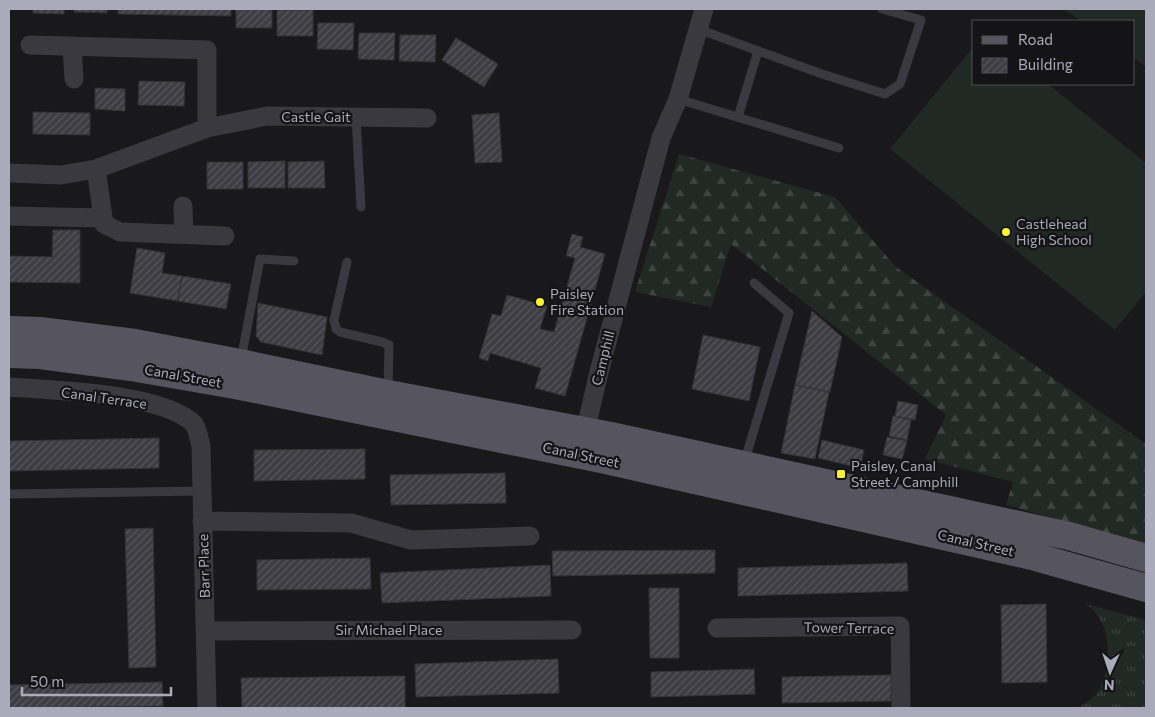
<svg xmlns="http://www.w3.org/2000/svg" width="1155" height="717" font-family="Commissioner,sans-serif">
  <defs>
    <pattern id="grass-tufts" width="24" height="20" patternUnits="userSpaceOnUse" patternTransform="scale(1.25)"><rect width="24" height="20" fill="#202923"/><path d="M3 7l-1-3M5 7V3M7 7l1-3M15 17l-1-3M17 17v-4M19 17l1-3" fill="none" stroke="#3e4541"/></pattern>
    <pattern id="forest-firs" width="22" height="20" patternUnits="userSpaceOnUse" patternTransform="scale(1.25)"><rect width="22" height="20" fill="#202923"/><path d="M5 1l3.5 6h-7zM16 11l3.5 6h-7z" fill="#3e4541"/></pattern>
    <pattern id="building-hatch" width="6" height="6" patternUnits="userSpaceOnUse" patternTransform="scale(1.25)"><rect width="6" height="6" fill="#3e3d43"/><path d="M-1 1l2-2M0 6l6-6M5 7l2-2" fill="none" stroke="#57565c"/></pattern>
  </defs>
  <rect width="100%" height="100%" fill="#19181b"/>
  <path fill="url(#grass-tufts)" d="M1086,604L1146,620V707L1078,708C1085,703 1096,697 1099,690C1113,664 1112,621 1086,604Z"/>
  <path fill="url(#forest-firs)" d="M679,154L835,197L896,267L1146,444V544L1006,505L1013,482L925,459L946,415L731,244L711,307L635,292Z"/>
  <path fill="#202923" d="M1063,9H1146V67L1134,58V21H1081Z
    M974,46V84H1048L1146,163V292L1115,330L890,149Z"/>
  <path fill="url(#building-hatch)" stroke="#343237" d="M33,9H64V14L33,13Z
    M74,9H107V13L74,12Z
    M118,9H231V16L118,14Z
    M236,9H272V28H236Z
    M277,10H313V36H277Z
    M318,23H354L353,50L317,49Z
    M359,33H395L394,60L358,59Z
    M400,35H436L435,62L399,61Z
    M456,38L498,64L484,87L442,60Z
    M139,81L185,82L184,106L138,105Z
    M95,88L125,89V111L95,109Z
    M33,112L90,113V135L33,134Z
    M499,113L502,162L475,163L472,115Z
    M285,161V188H248V162Z
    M324,161L325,188H288V162Z
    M207,162H243V189H207Z
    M53,230H80V283L9,282V256L52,257Z
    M572,234L583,237L580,247L605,254L565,396L535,388L541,368L490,353L488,361L479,358L492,314L501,316L507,295L547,306L540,329L554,332L575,258L566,256Z
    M137,248L165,253L162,273L182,276L178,301L130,293Z
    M182,276L231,284L226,309L178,301Z
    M258,303L327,317L322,355L261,342L256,336Z
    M812,311L842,337L830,392L795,385Z
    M703,335L760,347L749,401L692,389Z
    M795,385L829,392L815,459L781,453Z
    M898,401L918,405L915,420L895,416Z
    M893,416L911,420L907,440L889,436Z
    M887,437L907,441L902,459L883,455Z
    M159,438V468L9,471V441Z
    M822,440L864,450L860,468L818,458Z
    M365,449V479L254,481V450Z
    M505,473L506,503L391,505L390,475Z
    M153,528L156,667L129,668L125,529Z
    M715,550V573L553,576L552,551Z
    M370,558L371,589L257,590V560Z
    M907,563L908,591L738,596V568Z
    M550,565L551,596L382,603L380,573Z
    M649,588H679V658H650Z
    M1046,604L1047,682L1002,683L1001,605Z
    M558,659L559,693L416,697L415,664Z
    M754,669L755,694L651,697V672Z
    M891,675V701L782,703V677Z
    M405,676V708H242L241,678Z
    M162,682L163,706L9,708V685Z"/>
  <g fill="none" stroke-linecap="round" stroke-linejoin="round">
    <path stroke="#3a3940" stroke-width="9" d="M698,29L822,74L885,94L900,84L921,20L882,9
      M678,99L839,148
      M356,117L361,207
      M738,117L758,51
      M347,262L334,320L336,329L340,332L382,342L389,345L388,391
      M241,360L260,259L294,261
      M744,463L789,313L754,283
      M9,494L201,491"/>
    <path stroke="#3a3940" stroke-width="19" d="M72,47L74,79
      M207,128L267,116L427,118
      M96,169L104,224L120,232L225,236
      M9,173L61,175L96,169L207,128V50L30,45
      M183,206L184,234
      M9,216L103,218
      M9,387C52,390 164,393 194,424C198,429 199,440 201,446L207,708
      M583,441L599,372L661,138L678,99L704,9
      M202,521L351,523L411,540L530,536
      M717,628L900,626L901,708
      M206,631L572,630"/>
    <path stroke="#56555f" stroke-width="28" d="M9,330L40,331L135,343L240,363L388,394L611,436L1069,536L1146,558
      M9,354L40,355L131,367L235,385L606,460L1032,556L1146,588"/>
  </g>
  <g fill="#f9f332" stroke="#141316" stroke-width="2">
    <circle cx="1006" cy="232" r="5"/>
    <circle cx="540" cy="302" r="5"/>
    <rect x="836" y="469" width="10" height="10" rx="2.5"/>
  </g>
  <g text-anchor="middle" stroke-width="4.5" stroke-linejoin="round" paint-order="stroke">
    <g font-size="14" fill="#aab" stroke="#141316">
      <text x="316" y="122">Castle Gait</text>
      <text transform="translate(603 358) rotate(-76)" y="5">Camphill</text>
      <text transform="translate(183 376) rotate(10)" y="5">Canal Street</text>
      <text transform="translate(104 398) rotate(8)" y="5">Canal Terrace</text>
      <text transform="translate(581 455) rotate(12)" y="5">Canal Street</text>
      <text transform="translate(976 543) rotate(13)" y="5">Canal Street</text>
      <text transform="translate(204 566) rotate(-92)" y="5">Barr Place</text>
      <text transform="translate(849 628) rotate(1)" y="5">Tower Terrace</text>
      <text x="389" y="635">Sir Michael Place</text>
    </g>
    <g font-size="14" fill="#aab" stroke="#141316" text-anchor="start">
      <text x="1016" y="229">Castlehead<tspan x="1016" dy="16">High School</tspan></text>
      <text x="550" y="299">Paisley<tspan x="550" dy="16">Fire Station</tspan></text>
      <text x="851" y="471">Paisley, Canal<tspan x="851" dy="16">Street / Camphill</tspan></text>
    </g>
  </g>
  <rect width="1155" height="717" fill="none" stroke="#aaaabb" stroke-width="20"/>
  <rect x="972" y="20" width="162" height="65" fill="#141316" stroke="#504f58"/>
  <rect x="982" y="36" width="25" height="8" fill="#56555f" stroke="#504f58"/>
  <text x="1018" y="45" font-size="15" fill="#aaaabb">Road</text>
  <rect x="982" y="58" width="25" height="15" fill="url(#building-hatch)" stroke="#504f58"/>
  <text x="1018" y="70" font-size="15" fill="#aaaabb">Building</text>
  <g transform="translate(1110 672) rotate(183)" stroke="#141316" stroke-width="4" paint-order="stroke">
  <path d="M0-4L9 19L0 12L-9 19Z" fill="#aaaabb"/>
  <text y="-8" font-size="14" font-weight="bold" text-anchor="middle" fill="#aaaabb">N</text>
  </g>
  <path d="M22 687v8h149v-8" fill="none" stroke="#aaaabb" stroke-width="2.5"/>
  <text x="30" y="687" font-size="15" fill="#aaaabb" stroke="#141316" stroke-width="4" paint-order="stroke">50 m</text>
</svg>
